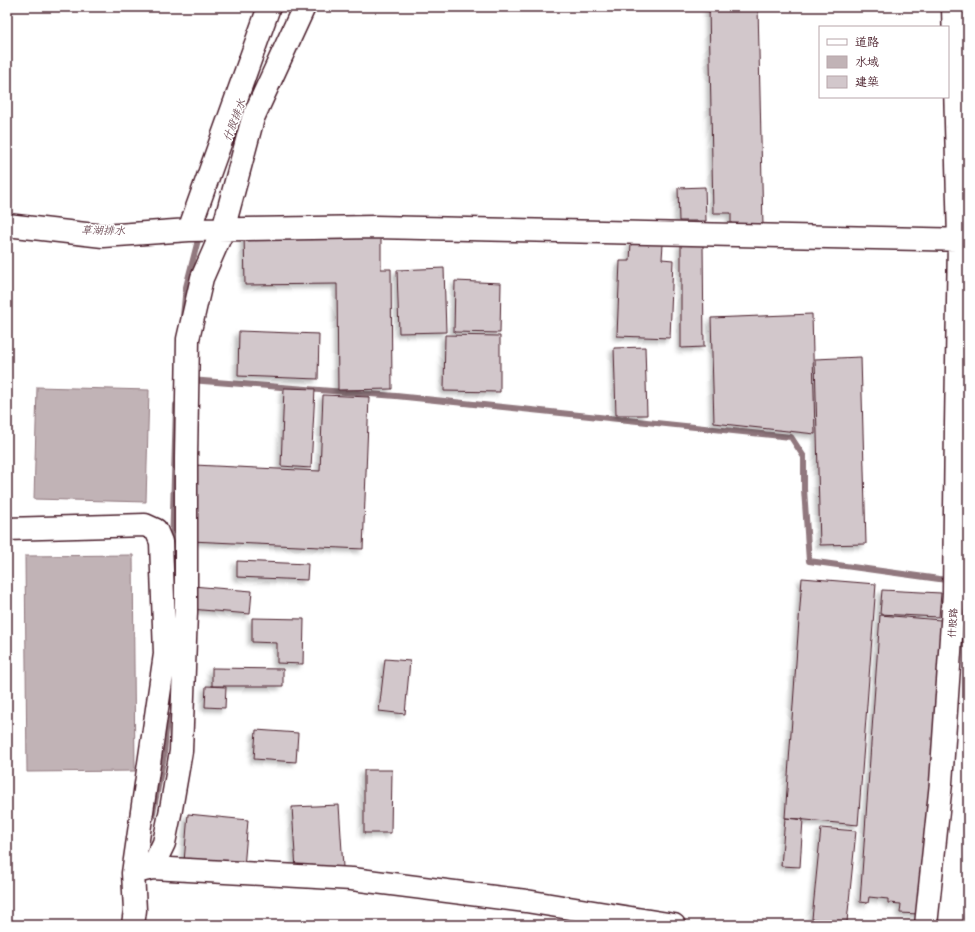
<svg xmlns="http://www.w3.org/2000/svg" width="975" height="932" font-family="Delius,'LXGW WenKai TC',sans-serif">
  <defs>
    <filter id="shadow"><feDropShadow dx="-3.5" dy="3.5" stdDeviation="2" flood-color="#0004"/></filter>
  </defs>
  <rect width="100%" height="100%" fill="#fff"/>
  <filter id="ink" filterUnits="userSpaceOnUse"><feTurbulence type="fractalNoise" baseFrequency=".025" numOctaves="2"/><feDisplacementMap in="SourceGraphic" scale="8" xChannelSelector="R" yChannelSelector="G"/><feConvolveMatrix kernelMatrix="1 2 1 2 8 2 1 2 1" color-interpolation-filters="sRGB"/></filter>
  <g filter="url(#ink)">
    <path fill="#c1b3b6" stroke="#91787e" d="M37,387L149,390L146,502L34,499Z
      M133,555L135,771L27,772L25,556Z"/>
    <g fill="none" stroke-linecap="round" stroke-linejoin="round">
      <path stroke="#91787e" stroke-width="6" d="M183,316L186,287L199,236H196
        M190,380L396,396L791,437L804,457V489L809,561L968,583
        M172,550L176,405
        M152,818L164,755L167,715"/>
    </g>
    <path fill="#d2c7cb" stroke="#4a1f2b" filter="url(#shadow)" d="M709,7H758L763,227H731V213H713Z
      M705,187L706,221H679L678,188Z
      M381,232V269H391L392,389L338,390L337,284L245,285L244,233Z
      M631,242L663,244L662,259L673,260L670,338L617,336L620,261H630Z
      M681,244H703L704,347L681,348Z
      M444,268L446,332L399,333L397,270Z
      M455,281L501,283L500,333L454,332Z
      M812,314L815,434L714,423L711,318Z
      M239,331L319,334L318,379L238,376Z
      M445,335L500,336V392L444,391Z
      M645,347L647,415H616L614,348Z
      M861,357L866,544L820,545L815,359Z
      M284,388L315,389L311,468L281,466Z
      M323,395L369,397L363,549L191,541L194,465L320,471Z
      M237,561L308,564L307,580L237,577Z
      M802,578L876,584L858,825L785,818Z
      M192,586L252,591L250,614L190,609Z
      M882,590L941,593L939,617L880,614Z
      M880,615L941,620L926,837L936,915L900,913L901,904L888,903V899L869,897L868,903L860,902Z
      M252,618L304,619L303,664L277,663V643L252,642Z
      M385,659L410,661L405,714L379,711Z
      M212,668L283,669V686H212Z
      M206,686L226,687L225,708L205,707Z
      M256,730L298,733L296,762L254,759Z
      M364,770H392L391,833H364Z
      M339,805L343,867L296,870L292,807Z
      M188,814L248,820L244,868L184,862Z
      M785,818L803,819L800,867L781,866Z
      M821,828L856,831L847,922L812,919Z"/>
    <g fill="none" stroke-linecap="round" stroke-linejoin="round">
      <defs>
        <path id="minor" d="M7,225L103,236L189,230L375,227L968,240
          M189,230L269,7
          M7,529L145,525L156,530L161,542L165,654L133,873L135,910L133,925
          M152,868L164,843L171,809L181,751L186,612V458L188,339L202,278L223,230L253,118L304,7
          M140,871L152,868L352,879L526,901L674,925
          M926,925L941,783L954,594L956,426L959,240L953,7"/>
      </defs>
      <use href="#minor" stroke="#4a1f2b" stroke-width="25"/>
      <use href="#minor" stroke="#fff" stroke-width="22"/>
    </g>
  </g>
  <g text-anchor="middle" stroke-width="3" stroke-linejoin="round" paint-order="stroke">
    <g font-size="10" fill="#4a1f2b" stroke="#fff">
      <text transform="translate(952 623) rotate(-86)" y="4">什股路</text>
    </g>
    <g font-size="11" font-style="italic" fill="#74535c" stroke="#fff">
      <text transform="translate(234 120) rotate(-69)" y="4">什股排水</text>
      <text transform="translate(103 230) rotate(1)" y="4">草湖排水</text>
    </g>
  </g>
  <rect width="975" height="932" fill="none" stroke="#fff" stroke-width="24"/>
  <rect x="12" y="12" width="951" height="908" fill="none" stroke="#4a1f2b" stroke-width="1.5" filter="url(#ink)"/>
  <rect x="819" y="26" width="130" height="72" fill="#ffffff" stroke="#b7a5aa"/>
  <rect x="827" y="39" width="20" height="6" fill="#ffffff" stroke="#b7a5aa"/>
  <text x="855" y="46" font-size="12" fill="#4a1f2b">道路</text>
  <rect x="827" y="56" width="20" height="12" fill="#c1b3b6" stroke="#b7a5aa"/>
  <text x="855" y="66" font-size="12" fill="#4a1f2b">水域</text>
  <rect x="827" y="76" width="20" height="12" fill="#d2c7cb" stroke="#b7a5aa"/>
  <text x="855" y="86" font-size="12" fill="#4a1f2b">建築</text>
</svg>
